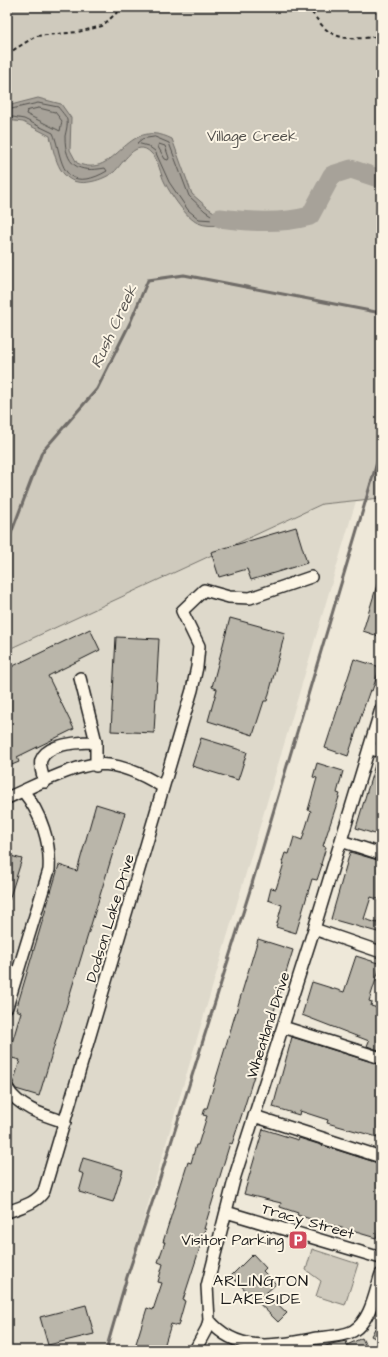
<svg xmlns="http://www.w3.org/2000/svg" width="388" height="1357" font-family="'Architects Daughter',sans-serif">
  <rect width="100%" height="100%" fill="#eee8d9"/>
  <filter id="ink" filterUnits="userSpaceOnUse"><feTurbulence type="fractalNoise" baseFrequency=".025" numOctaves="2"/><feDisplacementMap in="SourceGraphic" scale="8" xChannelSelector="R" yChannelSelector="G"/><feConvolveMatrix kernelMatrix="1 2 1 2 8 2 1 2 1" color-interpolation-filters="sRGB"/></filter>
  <g filter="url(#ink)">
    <path fill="#ded9cb" d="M356,501L105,1350H7V650L322,504Z"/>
    <path fill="#cfcabd" stroke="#76736c" d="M7,7H381V498L322,504L7,650Z
      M312,1249L358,1264L345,1305L316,1296L321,1281L306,1270Z"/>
    <path fill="#a7a299" stroke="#6f6c67" d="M38,98L61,104L71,118L70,150L77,163C118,181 124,115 172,139L192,194L208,208L220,216L246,221C232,223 211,229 198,223C187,219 170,193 165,183C160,174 159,160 151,153C136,137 123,164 114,172C107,177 97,181 89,182C60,187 55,158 50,136L23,122L7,120V106Z"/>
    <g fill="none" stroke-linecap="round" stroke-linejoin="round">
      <path stroke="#54524e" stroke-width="1" d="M39,108L55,112L62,121L60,131L26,114L27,111Z
        M7,110L38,103L58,107C61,111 66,116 67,120C68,125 66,131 65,136C65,166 78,173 105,168L107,171C100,175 94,178 86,179C59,183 61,150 53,133L24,119L7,116
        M155,137L169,143L189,196L205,211L214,217V220L199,219L188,210L169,182L155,151L148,146L137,143L142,139Z
        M159,144L165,146L169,158L168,160L165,159L158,147Z"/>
      <path stroke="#6f6c67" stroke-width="3" d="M7,544L42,452L97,389L130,323L148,280L184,275L381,313
        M106,1350L127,1277L155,1194L251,887L381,449"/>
      <path stroke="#a7a299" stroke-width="19" d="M220,218C250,222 281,224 310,216L332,175L351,169L381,179"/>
    </g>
    <path fill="#bab6aa" stroke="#1c1c1c" d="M296,527L307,563L251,580L247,569L219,577L211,552Z
      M379,578H381V637L363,631Z
      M230,618L285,633L267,701H264L253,735L208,721L217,689L212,687Z
      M90,629L100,650L48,676L74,729L17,757L19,762L7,767V669Z
      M116,637L159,639L154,733L111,731Z
      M354,659L380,667L372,691L370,690L363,710L348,756L325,748Z
      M201,738L247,752L238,780L192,766Z
      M377,758L381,759V776L377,790L381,791V836L356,828Z
      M317,763L343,771L337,793L340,794L323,846L326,847L321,864L322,865L317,880L312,879L296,933L276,927L282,905L268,900L271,888L276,889L284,863L282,862L285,853L289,854L294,837L302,840L311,811L308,810L317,778L313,777Z
      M96,804L125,813L39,1096L16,1089L13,1084L20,1060L8,1057L21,1012L16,1010L59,865L77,871Z
      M350,852L381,861V900L371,897L364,919L381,924V933L331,919Z
      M7,855L22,859L9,900H7Z
      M258,939L293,950L244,1108L232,1144L230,1143L204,1229H206L183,1300L185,1301L178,1326L171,1324L163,1350H134L147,1308L153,1310L162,1283L158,1282L163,1264L158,1262L165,1242H163L188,1162L191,1163L196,1145H198L207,1116L203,1115L205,1108H207Z
      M356,956L381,964L369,1001L372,1002L371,1006L381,1009V1051L367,1046L369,1041L302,1015L312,982L344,992Z
      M292,1037L381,1065V1090L378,1099L381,1100L378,1107L381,1108V1138L327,1123L328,1120L300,1111L299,1115L273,1107Z
      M263,1129L298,1140L299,1138L381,1164V1221L376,1238L297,1215L298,1213L280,1207L281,1203L244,1194Z
      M83,1158L123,1170L113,1202L79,1192L84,1174L79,1172Z
      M253,1254L266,1268L263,1271L276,1284L266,1293L287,1313L278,1322L231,1276Z
      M86,1305L94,1334L48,1345L40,1317Z
      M381,1317V1341L371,1336Z
      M362,1338L368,1350H316L331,1344L346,1341L347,1345Z"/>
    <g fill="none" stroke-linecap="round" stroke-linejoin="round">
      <defs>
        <path id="minor" d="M80,678L96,742V766
          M369,748L381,752
          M45,782C43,776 39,767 41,760C47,743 81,742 96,742
          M7,798C30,788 58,773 81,767C109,758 141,773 163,787
          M341,841L381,854
          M314,929L381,952
          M7,1007L49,870C51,843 41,813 23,791
          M283,1027L381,1058
          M7,1088C19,1108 43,1115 65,1122
          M254,1116L381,1157
          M7,1212C20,1207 36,1204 44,1191L192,690L197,667L199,646L182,611L204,590L229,597L250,598L311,577
          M226,1212L381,1258
          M209,1320C238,1355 278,1345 317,1338C328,1337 343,1336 353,1331C371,1320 375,1292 381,1274
          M195,1350L207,1328L209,1320L207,1286L235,1176L314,929L381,709"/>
      </defs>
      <use href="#minor" stroke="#1c1c1c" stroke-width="14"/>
      <path stroke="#1c1c1c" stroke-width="2" stroke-dasharray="4 3" stroke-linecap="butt" d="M307,7C314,14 320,25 328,31C344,42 363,38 381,36
        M7,54L36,36L78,32L102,26L123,7
        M7,235L12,240L7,262"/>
      <use href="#minor" stroke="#fcf5e5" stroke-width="11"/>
    </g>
  </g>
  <defs>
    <symbol id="parking-square" viewBox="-11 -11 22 22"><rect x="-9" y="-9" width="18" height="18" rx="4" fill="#d1495b" stroke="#fcf5e5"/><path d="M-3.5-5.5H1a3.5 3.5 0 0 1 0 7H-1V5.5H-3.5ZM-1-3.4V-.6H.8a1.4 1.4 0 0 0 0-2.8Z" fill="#fff"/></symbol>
  </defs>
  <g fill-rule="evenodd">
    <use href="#parking-square" x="287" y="1229" width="22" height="22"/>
  </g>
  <g text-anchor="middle" stroke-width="4" stroke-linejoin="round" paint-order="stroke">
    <g font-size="15" fill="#52504c" stroke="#fcf5e5">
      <text x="252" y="141">Village Creek</text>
    </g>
    <g font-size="15" fill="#1c1c1c" stroke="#fcf5e5">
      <text transform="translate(110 918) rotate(-73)" y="5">Dodson Lake Drive</text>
      <text transform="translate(268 1025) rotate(-72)" y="5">Wheatland Drive</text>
      <text transform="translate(308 1221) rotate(16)" y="5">Tracy Street</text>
    </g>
    <g font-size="15" fill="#1c1c1c" stroke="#fcf5e5" text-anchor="end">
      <text x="284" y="1245">Visitor Parking</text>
    </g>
    <g font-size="16" font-style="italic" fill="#5b5854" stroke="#fcf5e5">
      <text transform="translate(113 326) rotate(-65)" y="6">Rush Creek</text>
    </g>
    <g font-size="16" letter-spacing="1" fill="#1c1c1c" stroke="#fcf5e5">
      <text x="261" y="1286">ARLINGTON<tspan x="261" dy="18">LAKESIDE</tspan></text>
    </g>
  </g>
  <rect width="388" height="1357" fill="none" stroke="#fcf5e5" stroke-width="24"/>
  <rect x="12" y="12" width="364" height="1333" fill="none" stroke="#1c1c1c" stroke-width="1.5" filter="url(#ink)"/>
</svg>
